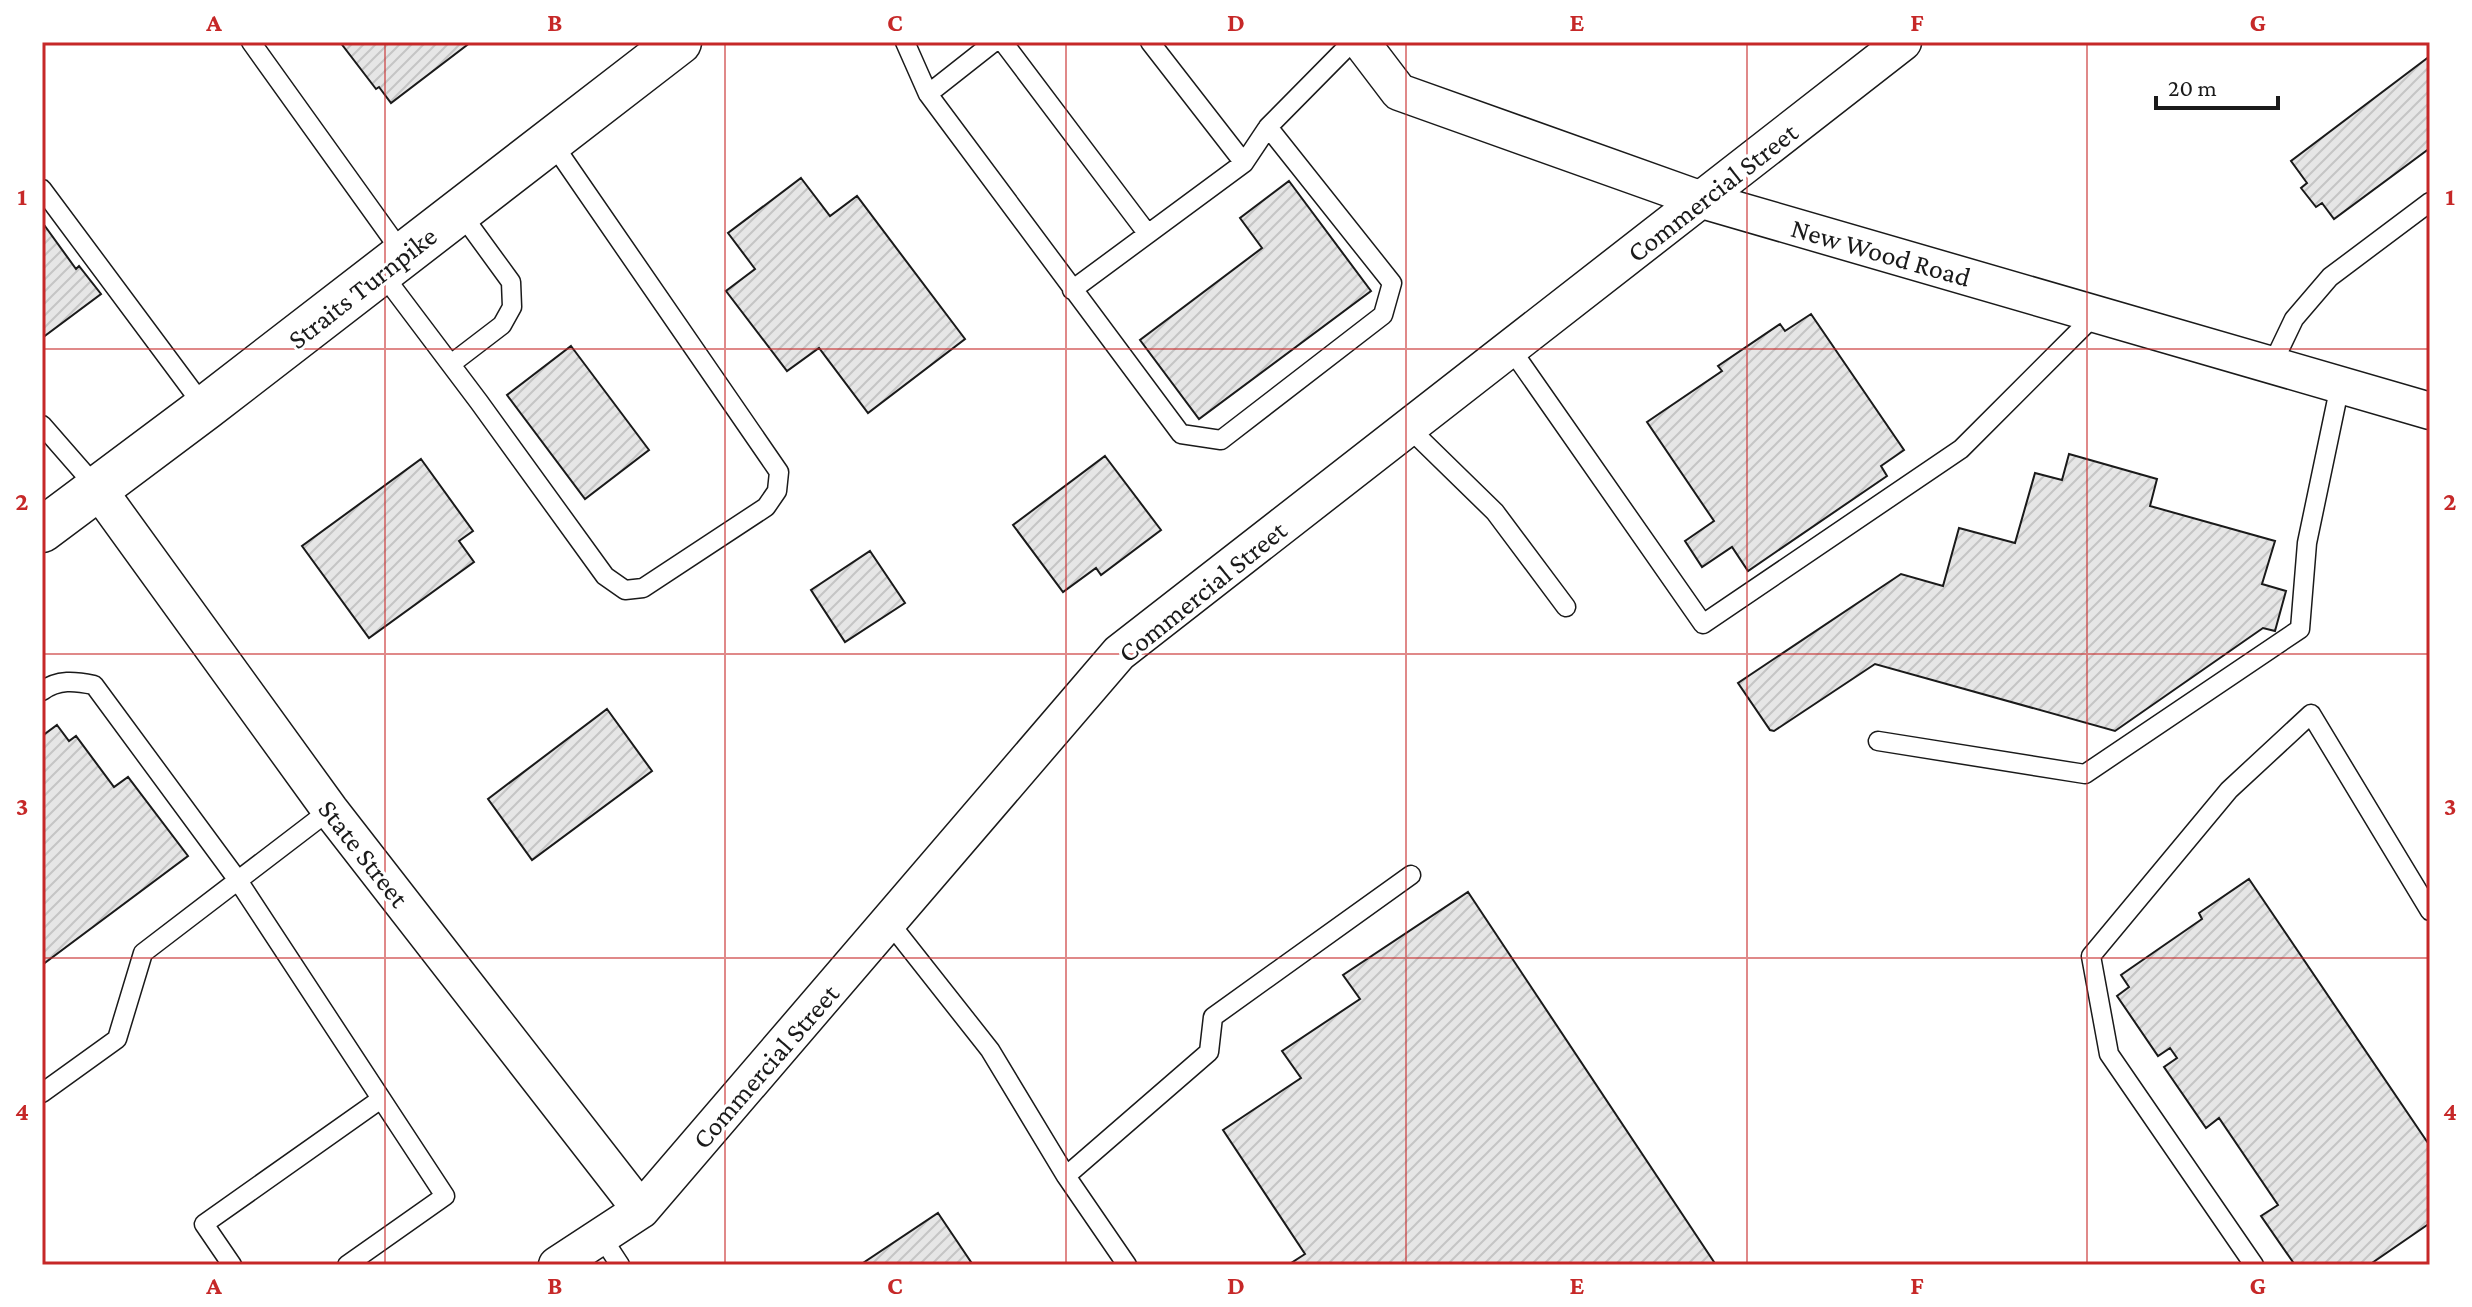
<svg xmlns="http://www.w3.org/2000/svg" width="2472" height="1307" font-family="'Crimson Pro',serif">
  <defs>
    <pattern id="building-hatch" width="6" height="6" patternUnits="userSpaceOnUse" patternTransform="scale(2)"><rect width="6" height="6" fill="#e6e6e6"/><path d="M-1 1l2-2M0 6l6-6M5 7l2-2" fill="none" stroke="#c5c5c5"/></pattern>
  </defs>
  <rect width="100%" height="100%" fill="#fff"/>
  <path fill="url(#building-hatch)" stroke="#1a1a1a" stroke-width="2" d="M340,42H471L391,103L379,87L376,89Z
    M2430,56V148L2334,219L2322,203L2316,207L2301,188L2307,183L2291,161Z
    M801,178L830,216L857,196L965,339L868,413L819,348L787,371L726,291L755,269L728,233Z
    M1289,181L1371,291L1199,419L1140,340L1262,248L1240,218Z
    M42,222L76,269L79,266L101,294L42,338Z
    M1811,314L1904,450L1881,466L1887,476L1748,571L1732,547L1702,567L1685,541L1714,521L1647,422L1722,371L1718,366L1780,324L1785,331Z
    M571,346L649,450L585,499L507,395Z
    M2069,454L2157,479L2150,506L2275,541L2262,584L2286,591L2275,631L2263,628L2115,731L1875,664L1774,731L1770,730L1738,683L1901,574L1943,586L1959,528L2015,543L2035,473L2062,480Z
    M1105,456L1161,530L1101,575L1096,568L1063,592L1013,525Z
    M421,459L473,531L459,541L474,562L369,638L302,546Z
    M870,551L905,603L845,642L811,590Z
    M607,709L652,771L532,860L488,799Z
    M57,725L69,741L76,736L114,787L128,777L188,856L42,965V736Z
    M2249,879L2430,1146V1223L2369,1265H2295L2261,1216L2278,1205L2219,1118L2206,1128L2164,1067L2177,1058L2170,1048L2158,1056L2117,996L2129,987L2121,975L2202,919L2199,913Z
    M1468,892L1716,1265H1288L1305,1254L1223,1130L1301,1078L1282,1051L1360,999L1343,975Z
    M938,1213L973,1265H860Z"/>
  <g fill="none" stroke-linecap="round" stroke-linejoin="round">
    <defs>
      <path id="service" d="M251,42L403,254
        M905,42L928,94L1181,434L1221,440L1383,315L1392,283L1268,127
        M1003,42L1147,233
        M1150,42L1244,163
        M928,94L994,42
        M42,189L205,408
        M381,272L479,402L605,576L625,590L643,588L766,507L777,491L779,472L551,141
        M1072,290L1244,163L1268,127L1352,42
        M1511,349L1703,624L1961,449L2096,314
        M451,364L502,325L512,307L511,282L460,212
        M2272,365L2294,319L2330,277L2430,202
        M42,425L97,488
        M1409,428L1495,512L1566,607
        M42,691C58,679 75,681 94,685L237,879L445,1196L347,1265
        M1878,741L2085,774L2300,629L2307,543L2340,385
        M889,922L990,1050L1066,1176L1127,1265
        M42,1093L117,1039L143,953L330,810
        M1066,1176L1209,1052L1213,1017L1411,875
        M601,1236L620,1265
        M232,1265L204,1224L381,1099
        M2254,1265L2109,1054L2091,956L2229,790L2311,714L2430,911"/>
      <path id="minor" d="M1361,42L1399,92L1702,200L2430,411
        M97,488L330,810L641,1210
        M557,1265L641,1210L1119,653L1903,42"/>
      <path id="primary" d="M42,530L205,408L679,42"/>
    </defs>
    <use href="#service" stroke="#1a1a1a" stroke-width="21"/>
    <use href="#minor" stroke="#1a1a1a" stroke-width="39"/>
    <use href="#primary" stroke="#1a1a1a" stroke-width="47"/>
    <use href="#service" stroke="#fff" stroke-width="18"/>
    <use href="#minor" stroke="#fff" stroke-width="36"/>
    <use href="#primary" stroke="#fff" stroke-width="44"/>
  </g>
  <path fill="none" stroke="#c62828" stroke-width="2" stroke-opacity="0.55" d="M385,42V1265M725,42V1265M1066,42V1265M1406,42V1265M1747,42V1265M2087,42V1265M42,349H2430M42,654H2430M42,958H2430"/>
  <g text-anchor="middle" stroke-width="6" stroke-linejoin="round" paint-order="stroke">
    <g font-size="28" fill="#1a1a1a" stroke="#fff">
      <text transform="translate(1712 192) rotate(-38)" y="10">Commercial Street</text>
      <text transform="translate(1881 252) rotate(16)" y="10">New Wood Road</text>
      <text transform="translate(362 287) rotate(-38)" y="10">Straits Turnpike</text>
      <text transform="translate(1202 591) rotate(-39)" y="10">Commercial Street</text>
      <text transform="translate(364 853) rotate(52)" y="10">State Street</text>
      <text transform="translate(765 1066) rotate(-49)" y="10">Commercial Street</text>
    </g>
  </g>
  <rect width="2472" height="1307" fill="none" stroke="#ffffff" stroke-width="88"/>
  <path d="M2156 96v12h122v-12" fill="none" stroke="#1a1a1a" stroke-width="4"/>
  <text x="2168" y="96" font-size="24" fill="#1a1a1a" stroke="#ffffff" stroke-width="6" paint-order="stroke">20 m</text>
  <rect x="44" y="44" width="2384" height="1219" fill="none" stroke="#c62828" stroke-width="3"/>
  <g font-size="26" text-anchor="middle" font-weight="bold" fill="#c62828">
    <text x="214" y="31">A</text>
    <text x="555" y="31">B</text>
    <text x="895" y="31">C</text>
    <text x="1236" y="31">D</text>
    <text x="1577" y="31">E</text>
    <text x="1917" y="31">F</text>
    <text x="2258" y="31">G</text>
    <text x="22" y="205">1</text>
    <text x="2450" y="205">1</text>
    <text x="22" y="510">2</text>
    <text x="2450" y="510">2</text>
    <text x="22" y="815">3</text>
    <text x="2450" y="815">3</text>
    <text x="22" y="1120">4</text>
    <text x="2450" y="1120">4</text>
    <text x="214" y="1294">A</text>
    <text x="555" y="1294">B</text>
    <text x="895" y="1294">C</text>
    <text x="1236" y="1294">D</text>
    <text x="1577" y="1294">E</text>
    <text x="1917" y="1294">F</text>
    <text x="2258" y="1294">G</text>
  </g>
</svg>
